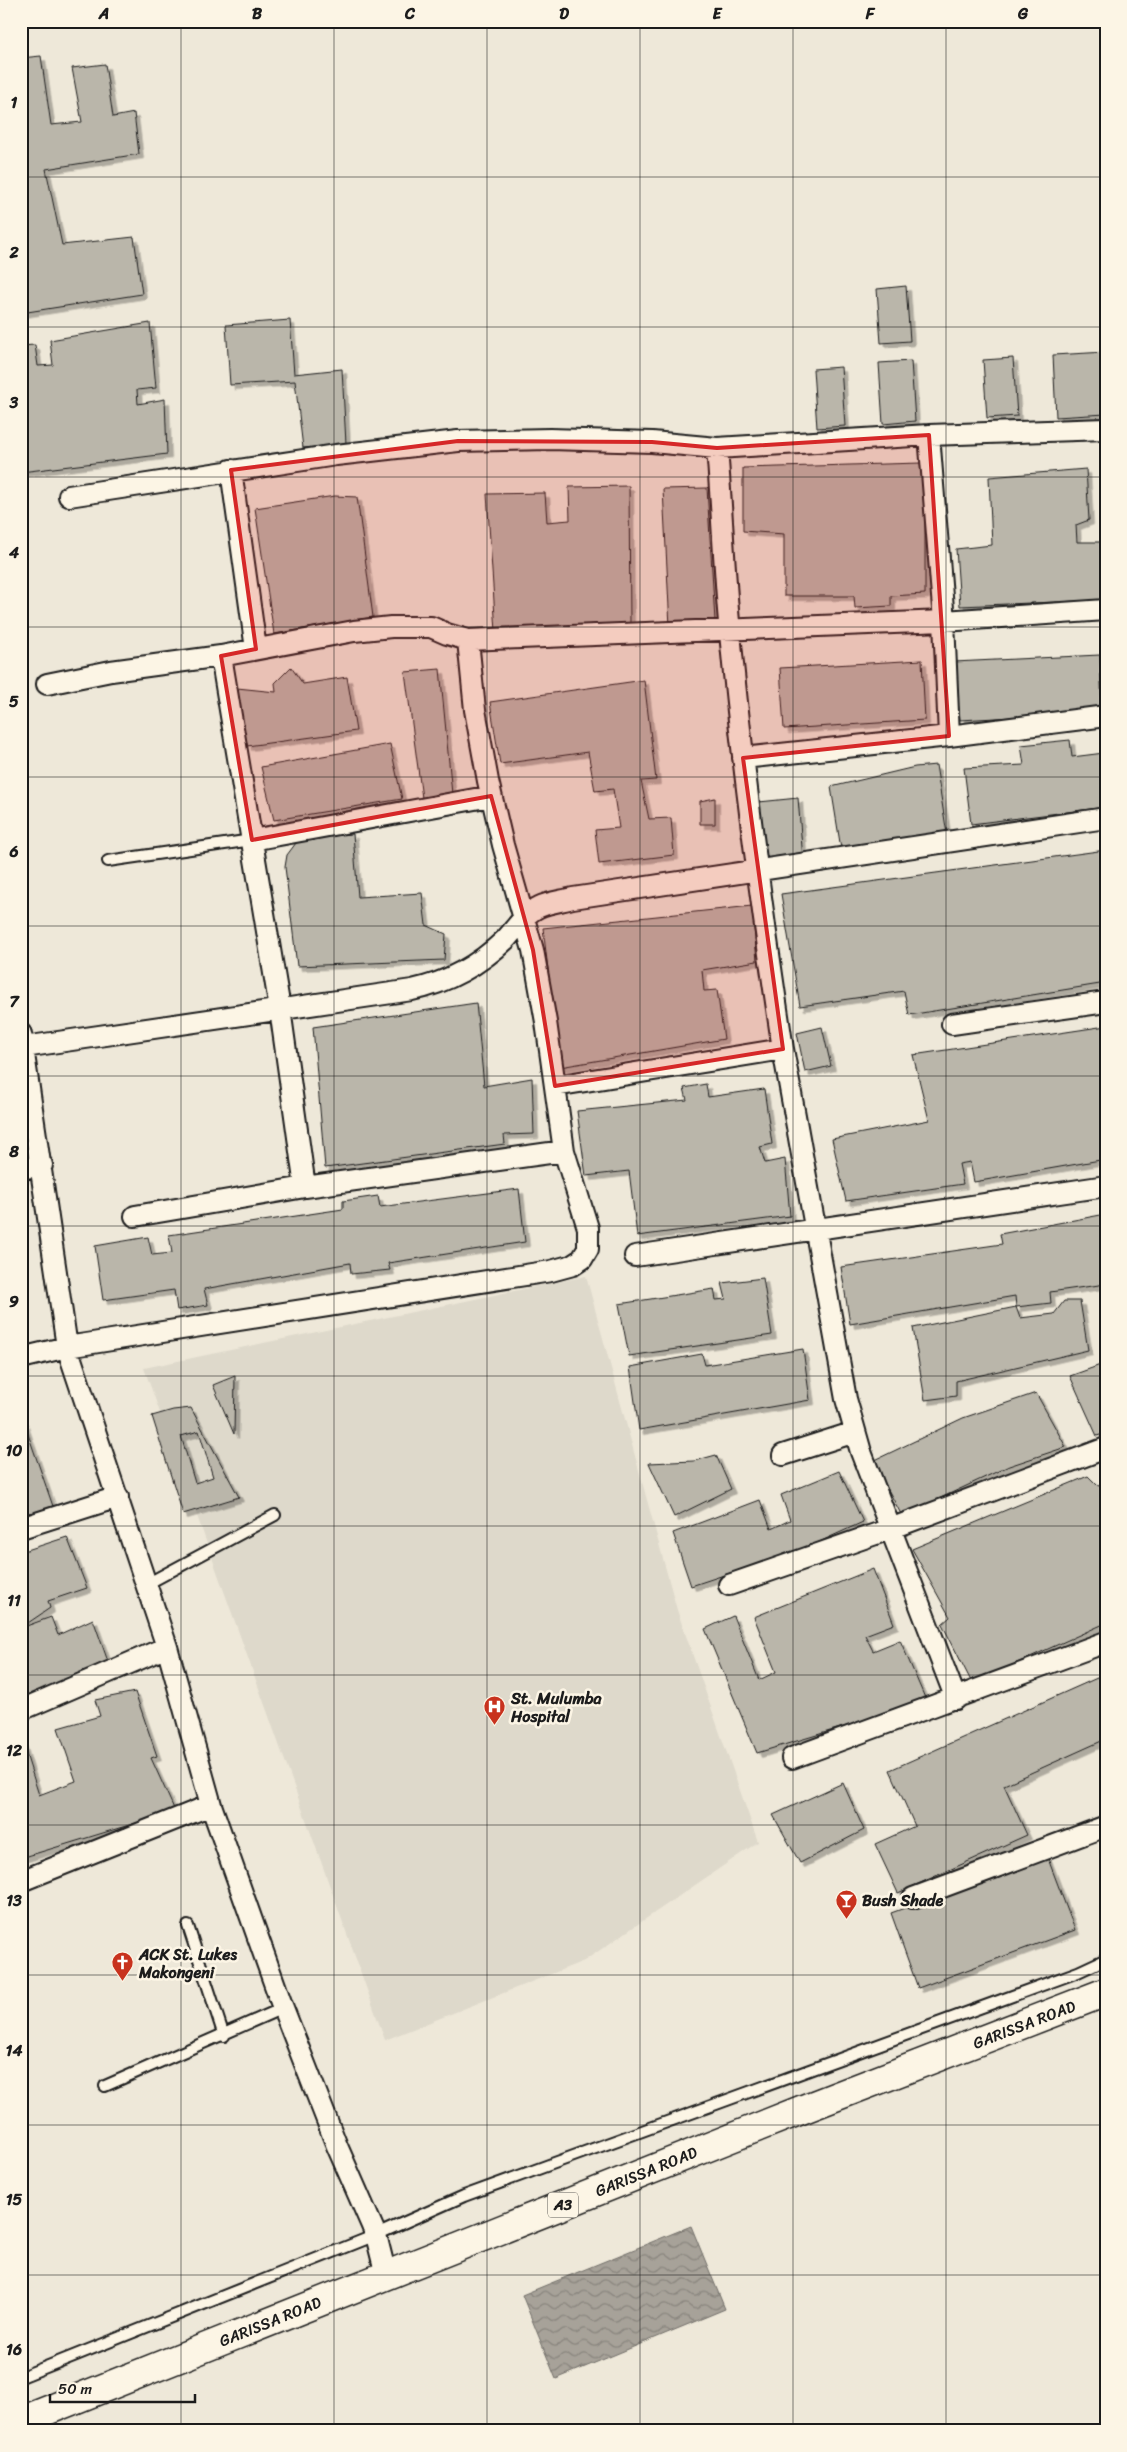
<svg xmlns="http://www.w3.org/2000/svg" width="1127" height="2452" font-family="Sriracha,sans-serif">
  <defs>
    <pattern id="water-waves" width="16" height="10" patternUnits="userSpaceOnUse" patternTransform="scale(1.25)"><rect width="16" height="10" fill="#a7a299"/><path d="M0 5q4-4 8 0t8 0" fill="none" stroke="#87837c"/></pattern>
    <filter id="shadow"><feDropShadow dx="4.5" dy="4.5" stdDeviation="0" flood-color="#0004"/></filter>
  </defs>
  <rect width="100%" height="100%" fill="#eee8d9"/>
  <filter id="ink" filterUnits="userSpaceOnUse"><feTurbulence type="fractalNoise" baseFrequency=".02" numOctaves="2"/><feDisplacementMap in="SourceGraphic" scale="10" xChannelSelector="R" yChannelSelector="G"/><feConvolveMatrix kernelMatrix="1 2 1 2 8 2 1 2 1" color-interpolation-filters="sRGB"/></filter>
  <g filter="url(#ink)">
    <path fill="#ded9cb" d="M586,1276L677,1610L758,1842L584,1961L385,2040L144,1368Z"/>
    <path fill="url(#water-waves)" stroke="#6f6c67" d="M691,2226L725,2309L556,2379L522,2295Z"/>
    <path fill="#bab6aa" stroke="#1c1c1c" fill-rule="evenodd" filter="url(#shadow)" d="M41,56L51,125L82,122L72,68L105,64L113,117L134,113L139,154L46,169L62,245L134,237L142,294L21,313V58Z
      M906,286L910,341L881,343L877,289Z
      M290,320L294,374L342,369L346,444L303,448L295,381L230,385L226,325Z
      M150,323L156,388L137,390L138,404L165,399L167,454L21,472V346L35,345L38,366L53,365L50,340Z
      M1106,352V414L1056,417L1053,355Z
      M1013,358L1017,416L987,418L983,360Z
      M911,361L915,421L883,424L879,363Z
      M841,367L845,426L817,428L813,369Z
      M921,463L925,522V594L891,596V606L855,608L854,596H784V534L743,531V468Z
      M1086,469L1089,520L1076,525L1077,542H1102V600L960,606L956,549L992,545L989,477Z
      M629,486L630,625L496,632L487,494L545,493L547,522L570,520L569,487Z
      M707,488L715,621L670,627L663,489Z
      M335,496L357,497L373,617L274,634L255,508Z
      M1100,655L1102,712L960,720L954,662Z
      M922,660L925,720L784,729L780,668Z
      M291,667L303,684L347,677L356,731L247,746L237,688L276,692L275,683Z
      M440,669L452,794L422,798L405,672Z
      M644,680L656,780L641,781L649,819L671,818L674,855L599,864L595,830L619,828L613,789L595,791L588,752L500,764L490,702Z
      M1070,740L1072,757L1104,753L1106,807L971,824L964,768L1024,765L1021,745Z
      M390,744L402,799L274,820L261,767Z
      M936,765L947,834L841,849L831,787L915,767Z
      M715,798V824H700V801Z
      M798,798L803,860L765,863L759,802Z
      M353,834L358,897L422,893L426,925L446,934L444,960L297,966L285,867L287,855L296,843L314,836Z
      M1106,850V983L909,1015L904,991L800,1006L781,894Z
      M752,906L757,961L702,970L704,991L717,990L724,1039L560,1067L543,928Z
      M476,1003L484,1086L532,1078L534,1134L504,1135L505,1144L325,1168L313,1027Z
      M1106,1026V1159L974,1182L970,1162L959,1164L963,1184L846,1201L832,1139L929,1120L913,1055Z
      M822,1027L831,1066L805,1072L797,1033Z
      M706,1084L708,1097L764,1089L772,1144L760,1147L765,1163L785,1159L790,1216L637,1236L629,1171L586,1176L577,1111L687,1100L684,1088Z
      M519,1189L525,1242L388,1263L390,1270L351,1274L350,1263L204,1289L208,1305L177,1310L174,1290L103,1300L95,1246L148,1237L152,1255L172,1253L169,1235L343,1209V1201L378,1196L380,1207Z
      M1106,1214V1284L1050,1292L1051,1303L1016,1307L1015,1296L850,1324L841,1267L1002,1244L1000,1234Z
      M763,1278L772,1335L629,1356L619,1304L714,1289L716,1300L726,1299L722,1283Z
      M1064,1301H1080L1088,1350L956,1381V1396L925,1400L913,1328L1016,1307L1020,1318L1054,1314Z
      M803,1349L810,1400L639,1430L630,1367L702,1354L705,1365Z
      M1106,1363V1433L1097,1436L1070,1376Z
      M235,1376L234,1434L213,1385Z
      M1036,1393L1066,1447L1009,1466L902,1516L873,1461L963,1418Z
      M191,1408L239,1497L183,1514L152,1416L173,1410ZM199,1431L213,1477L195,1483L181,1436Z
      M21,1414L55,1512L21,1513Z
      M716,1455L731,1489L674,1517L649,1463L694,1461Z
      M839,1471L863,1522L808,1547L691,1586L673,1533L760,1500L771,1529L790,1520L781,1495Z
      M1088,1476L1098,1486L1106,1483V1623L972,1683L942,1624L950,1617L912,1549Z
      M67,1537L87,1588L48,1601L50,1608L22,1627L21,1552Z
      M873,1569L894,1624L865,1635L873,1651L900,1640L925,1698L893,1712L757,1753L705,1629L733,1616L759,1680L776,1672L754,1617Z
      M51,1617L58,1635L93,1619L111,1670L21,1698V1628Z
      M1106,1674V1739L1004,1785L1027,1835L898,1893L875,1844L915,1826L890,1770Z
      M135,1692L157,1756L151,1758L175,1811L21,1858V1738L39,1795L76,1781L58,1728L100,1716L95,1700Z
      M843,1783L864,1830L800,1863L773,1815Z
      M1047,1856L1075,1930L918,1988L891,1913Z"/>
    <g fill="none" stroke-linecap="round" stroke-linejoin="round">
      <defs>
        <path id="service" d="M108,861L252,840
          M145,1585L275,1515
          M188,1926L224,2036
          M105,2086L283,2008
          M21,2377L376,2235L464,2196L1078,1972L1106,1959"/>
        <path id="minor" d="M929,435L944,621L949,736
          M717,448C722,509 724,571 730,633C743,772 762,911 783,1049
          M231,470L256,649
          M69,496L336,455L458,441L550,439L652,442L717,448L929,435L1106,429
          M221,656L280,1009L305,1187
          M47,684L111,671L221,656L354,631L391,627H431L447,634L468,640L944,621L1106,610
          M743,758L949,736L1106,716
          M252,840L491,796
          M952,1024L1106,1002
          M21,1034L67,1347L167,1647L211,1805L283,2008L337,2146L376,2235L386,2275
          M24,1047L412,990C447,983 480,964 506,939C517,927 524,914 539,907C549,902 562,901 573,898L1106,818
          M555,1086L783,1049L846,1399L861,1452L956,1699
          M21,1169L42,1165
          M135,1216L305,1187L564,1151
          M635,1256L1106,1186
          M21,1358L67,1347L551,1271L573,1265L582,1259L588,1249V1228L564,1151L546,1022L533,950L503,845L488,781L475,710L468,640
          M783,1455L855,1432
          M21,1528L118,1497
          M729,1585L890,1529L1106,1448
          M21,1710L167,1647
          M792,1758L1106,1642
          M21,1881L211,1805
          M913,1898L1106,1826"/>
        <path id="trunk" d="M21,2421L806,2108L1106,1992"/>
      </defs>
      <use href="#service" stroke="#1c1c1c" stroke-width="14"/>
      <use href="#minor" stroke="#1c1c1c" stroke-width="24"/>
      <use href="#trunk" stroke="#1c1c1c" stroke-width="31"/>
      <use href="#service" stroke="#fcf5e5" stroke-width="10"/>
      <use href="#minor" stroke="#fcf5e5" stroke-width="20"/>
      <use href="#trunk" stroke="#fcf5e5" stroke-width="28"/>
    </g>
  </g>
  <path fill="#d62828" fill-opacity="0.2" stroke="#d62828" stroke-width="4" stroke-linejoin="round" d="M929,435L949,736L743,758L783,1049L555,1086L533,950L491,796L252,840L221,656L256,649L231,470L458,441L652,442L717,448Z"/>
  <path fill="none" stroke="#1c1c1c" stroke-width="1" stroke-opacity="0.55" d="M181,21V2431M334,21V2431M487,21V2431M640,21V2431M793,21V2431M946,21V2431M21,177H1106M21,327H1106M21,477H1106M21,627H1106M21,777H1106M21,926H1106M21,1076H1106M21,1226H1106M21,1376H1106M21,1526H1106M21,1675H1106M21,1825H1106M21,1975H1106M21,2125H1106M21,2275H1106"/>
  <defs>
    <symbol id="hospital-pin" viewBox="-11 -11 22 30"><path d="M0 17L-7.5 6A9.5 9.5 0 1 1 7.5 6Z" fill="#c8321e" stroke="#fcf5e5"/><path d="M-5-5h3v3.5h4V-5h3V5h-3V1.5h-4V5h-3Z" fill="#fff"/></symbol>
    <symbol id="bar-pin" viewBox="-11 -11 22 30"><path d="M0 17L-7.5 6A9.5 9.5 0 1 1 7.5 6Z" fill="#c8321e" stroke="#fcf5e5"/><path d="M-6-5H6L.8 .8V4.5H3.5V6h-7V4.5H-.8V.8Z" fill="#fff"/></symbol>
    <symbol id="church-pin" viewBox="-11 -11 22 30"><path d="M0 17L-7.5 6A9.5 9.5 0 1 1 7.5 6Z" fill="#c8321e" stroke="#fcf5e5"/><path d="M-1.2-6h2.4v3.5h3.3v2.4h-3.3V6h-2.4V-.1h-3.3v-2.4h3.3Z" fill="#fff"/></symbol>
  </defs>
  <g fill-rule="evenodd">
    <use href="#hospital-pin" x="482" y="1694" width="25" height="34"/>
    <use href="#bar-pin" x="834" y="1888" width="25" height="34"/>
    <use href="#church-pin" x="110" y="1950" width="25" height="34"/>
  </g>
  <g text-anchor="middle" stroke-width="5" stroke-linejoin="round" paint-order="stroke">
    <rect fill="#fcf5e5" stroke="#5f5d58" stroke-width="1" x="548" y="2192.5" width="30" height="25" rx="4"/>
    <g font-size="15" font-weight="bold" fill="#1c1c1c">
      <text x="563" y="2210">A3</text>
    </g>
    <g font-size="16" font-weight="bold" fill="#1c1c1c" stroke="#fcf5e5" text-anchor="start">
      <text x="511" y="1704">St. Mulumba<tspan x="511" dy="18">Hospital</tspan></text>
      <text x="862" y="1906">Bush Shade</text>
      <text x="139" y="1960">ACK St. Lukes<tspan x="139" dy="18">Makongeni</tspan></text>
    </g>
    <g font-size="16" fill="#1c1c1c" stroke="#fcf5e5">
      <text transform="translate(1024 2024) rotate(-21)" y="6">GARISSA ROAD</text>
      <text transform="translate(646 2171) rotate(-22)" y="6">GARISSA ROAD</text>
      <text transform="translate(270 2321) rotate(-22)" y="6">GARISSA ROAD</text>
    </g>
  </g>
  <rect width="1127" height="2452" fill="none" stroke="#fcf5e5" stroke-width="55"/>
  <path d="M50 2394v8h145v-8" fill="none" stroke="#1c1c1c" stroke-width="2.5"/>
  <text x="58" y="2394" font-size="15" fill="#1c1c1c" stroke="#fcf5e5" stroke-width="4" paint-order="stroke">50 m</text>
  <rect x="28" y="28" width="1072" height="2396" fill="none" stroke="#1c1c1c" stroke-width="2"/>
  <g font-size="16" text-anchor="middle" font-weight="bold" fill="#1c1c1c">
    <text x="104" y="19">A</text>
    <text x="257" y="19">B</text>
    <text x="410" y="19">C</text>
    <text x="564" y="19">D</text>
    <text x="717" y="19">E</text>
    <text x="870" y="19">F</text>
    <text x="1023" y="19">G</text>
    <text x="14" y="108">1</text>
    <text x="14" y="258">2</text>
    <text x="14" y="408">3</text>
    <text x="14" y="558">4</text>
    <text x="14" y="707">5</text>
    <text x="14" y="857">6</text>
    <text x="14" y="1007">7</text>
    <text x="14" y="1157">8</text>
    <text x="14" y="1307">9</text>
    <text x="14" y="1456">10</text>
    <text x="14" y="1606">11</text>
    <text x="14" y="1756">12</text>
    <text x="14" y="1906">13</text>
    <text x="14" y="2056">14</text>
    <text x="14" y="2205">15</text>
    <text x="14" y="2355">16</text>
  </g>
</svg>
